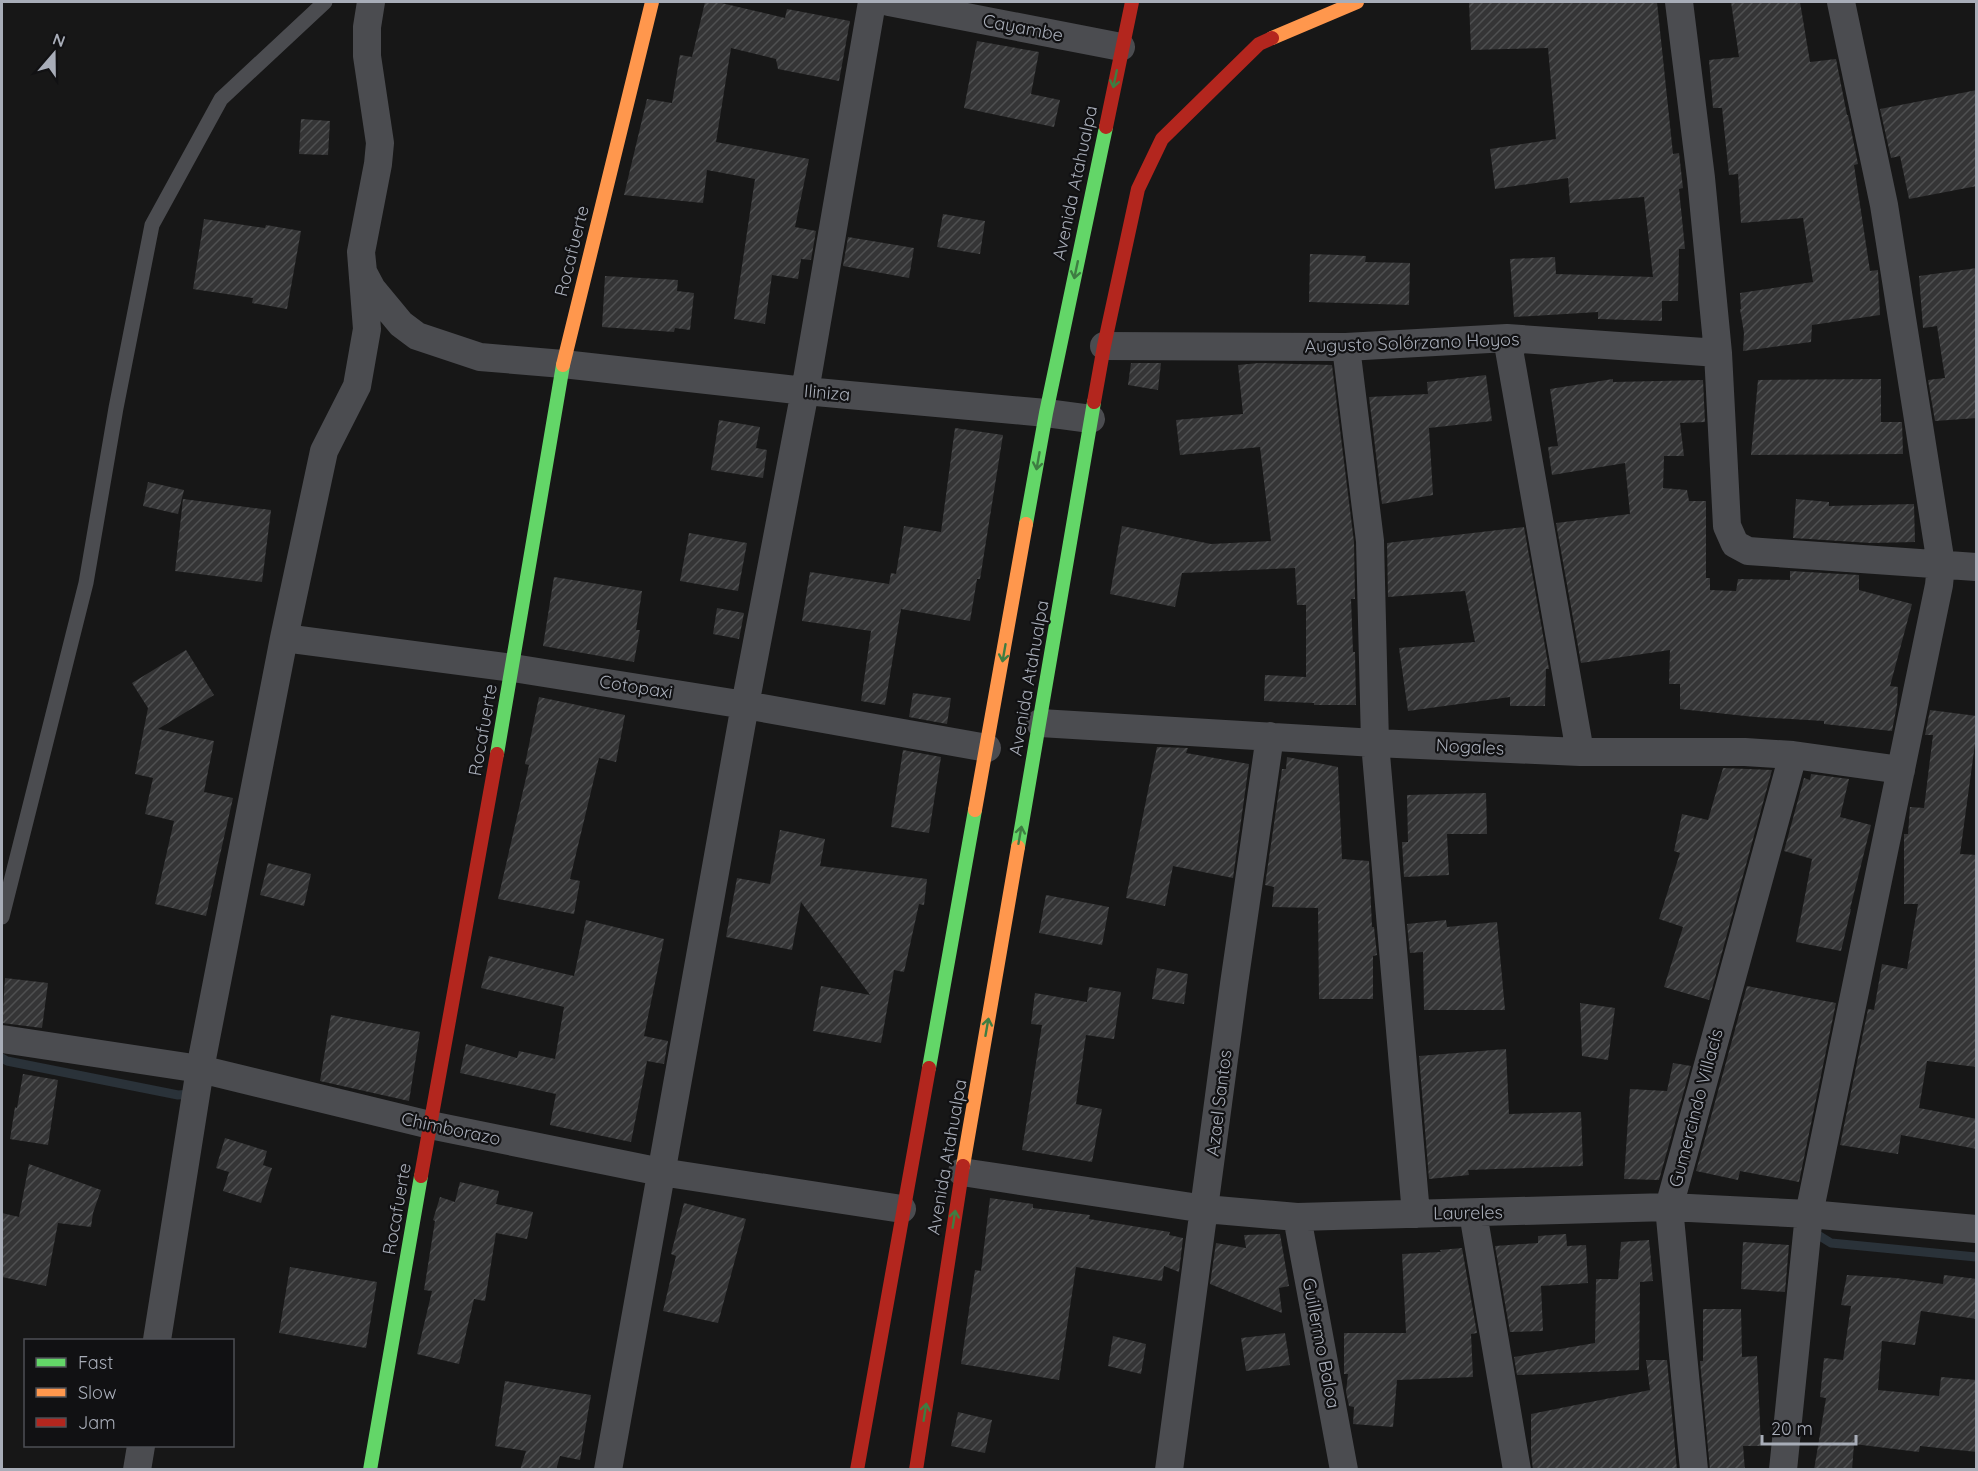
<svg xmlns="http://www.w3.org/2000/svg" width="1978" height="1471" font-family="Quicksand,sans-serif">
  <defs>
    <pattern id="building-hatch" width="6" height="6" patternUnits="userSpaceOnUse" patternTransform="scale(1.5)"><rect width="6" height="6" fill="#353536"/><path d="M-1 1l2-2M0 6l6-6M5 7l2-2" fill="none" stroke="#4f5051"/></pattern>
  </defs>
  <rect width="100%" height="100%" fill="#171717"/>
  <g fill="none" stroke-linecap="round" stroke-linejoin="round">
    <path stroke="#2a3239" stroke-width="9" d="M2,1058L7,1061L178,1095L191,1094
      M1818,1235L1831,1243L1976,1257"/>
  </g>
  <path fill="url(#building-hatch)" d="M705,2H717L785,18L787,9L850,21L839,81L778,69L776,59L731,48L716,142L809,159L795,227L816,231L811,260L801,259L798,279L772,275L765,324L734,319L755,179L707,170L703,203L624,195L647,99L672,103L680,55L692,57Z
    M1469,2H1657L1673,154L1679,153L1683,188L1679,189L1685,249H1679L1678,301H1662V321L1598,319V312L1514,317L1510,259L1555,257L1556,274L1653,277L1644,197L1570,203L1568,178L1495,189L1490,149L1556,139L1548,48L1471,50Z
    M1731,2H1800L1810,62L1836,59L1847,115H1848L1858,164L1854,165L1870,271L1878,270L1880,315L1812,325L1811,342L1743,351L1744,333L1740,309H1741L1740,293L1813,282L1803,218L1741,223L1738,174L1729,175L1722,108H1713L1709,60L1739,57Z
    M977,41L1039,52L1031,94L1060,100L1054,127L964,108Z
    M1977,90V186L1909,199L1900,156L1891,158L1880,109Z
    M301,119L330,121L328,155L299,154Z
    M943,214L985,221L980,254L937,247Z
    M204,219L265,228L266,225L301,231L287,309L252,303L253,298L193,289Z
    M848,237L914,248L909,278L843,266Z
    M1310,254L1366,256L1365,262L1410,263L1409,305L1309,302Z
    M1977,268V418L1935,421L1928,380L1945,378L1937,326L1923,328L1919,276Z
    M605,276L678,280L677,291L694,293L690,330L675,328L674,332L602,327Z
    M1131,363H1161L1158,390L1128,385Z
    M1259,363L1332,365L1354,542L1355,599H1351L1353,652H1355L1356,705H1314V703L1264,701L1265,675L1306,677V605H1297L1295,568L1182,573L1175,607L1110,594L1122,526L1211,544L1271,541L1260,447L1180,455L1176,420L1243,414L1238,365Z
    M1486,375L1492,421L1429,428L1433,495L1382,504L1369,397L1428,394L1427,382Z
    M1613,379V382L1703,380L1705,422L1680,423L1684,456H1664L1663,488L1687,490L1689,501H1706V578H1710V590L1736,591L1738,579L1790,580V571L1859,575V590L1912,604L1890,686L1898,687L1897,705L1892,731L1824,724V721L1755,717L1680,709V684H1669L1670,650L1581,663L1556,523L1630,514L1625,463L1552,475L1548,447L1558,446L1550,389Z
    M1881,379V422H1902L1903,454L1751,455L1758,380Z
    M719,420L760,427L756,448L767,450L763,478L711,470Z
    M955,428L1003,435L980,579H977L970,621L901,609L885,705L861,701L871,631L802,621L810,572L889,584L891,573L896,574L904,526L941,532Z
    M148,482L184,490L178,514L143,506Z
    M183,499L271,510L262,582L175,571Z
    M1796,499L1829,502V506L1914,504L1915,542L1871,543L1793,538Z
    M1524,527L1549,669H1546L1545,706H1510V697L1408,711L1399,648L1475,642L1465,591L1388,597L1387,543Z
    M689,533L747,543L738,591L680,581Z
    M554,577L642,591L636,630H640L634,662L543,646Z
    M717,608L744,613L739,639L713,634Z
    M186,650L214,695L158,729L214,741L204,792L233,798L206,916L155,904L174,821L145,814L153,778L135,774L148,708L132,683Z
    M913,693L951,698L947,724L909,717Z
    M539,697L625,715L616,762L599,758L570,879L580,881L574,914L498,899L529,765L525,764Z
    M1930,710L1977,716V729L1960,854L1977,855V1067L1927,1061L1919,1108L1977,1119V1149L1901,1135L1898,1154L1840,1145L1868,1009L1874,1010L1882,964L1907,969L1918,904H1904V834H1908L1910,807L1924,808L1933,735H1925Z
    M1157,747L1188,748L1186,753L1249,764L1233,878L1173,866L1165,906L1126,898Z
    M903,750L941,757L929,833L891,827Z
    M1287,757L1338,767L1342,859L1369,861L1372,927H1374L1377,955L1373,956V999H1319L1318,908L1272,907L1274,887L1265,885L1282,769H1286Z
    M1723,768L1772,770L1709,1000L1664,987L1683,927L1659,919L1680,853L1674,851L1682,814L1708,820Z
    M1811,774L1849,779L1840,817L1871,825L1850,909H1851L1841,951L1796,942L1812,859L1784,851L1804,778L1810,780Z
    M1486,793L1487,834H1447L1449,875L1404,877L1402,842H1408L1407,795Z
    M780,830L825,839L820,866L927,879L924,905L919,904L904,972L894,970L881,1043L813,1031L821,986L870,995L801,902L792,950L726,937L737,878L770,884Z
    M268,863L311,874L304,906L260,895Z
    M1046,895L1109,907L1102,945L1039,933Z
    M586,920L664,939L644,1036L668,1041L664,1064L647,1061L631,1142L550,1125L556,1094L460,1073L466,1044L517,1058L519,1051L555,1059L564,1007L481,988L489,956L574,976Z
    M1446,920L1447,927L1497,922L1505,1010H1424L1423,952L1410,953L1407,924Z
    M1157,968L1188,974L1184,1004L1152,999Z
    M5,978L48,983L42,1028L2,1023Z
    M1747,986L1836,1003L1799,1182L1740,1171L1738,1180L1696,1171Z
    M1089,987L1121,992L1114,1039L1086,1035L1076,1104L1102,1109L1092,1162L1022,1150L1042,1025L1031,1024L1035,993L1087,1002Z
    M1580,1003L1615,1008L1608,1060L1582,1056Z
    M331,1015L420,1032L409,1101L320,1081Z
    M1506,1049L1509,1114L1581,1112L1583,1166L1468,1170L1469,1175L1429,1179L1419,1056Z
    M1673,1063L1691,1066L1659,1180L1624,1179L1630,1089L1667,1091Z
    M23,1074L58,1080L48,1145L10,1139L15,1107L17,1108Z
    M225,1138L267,1151L263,1165L272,1168L261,1203L223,1191L229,1172L216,1168Z
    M29,1164L101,1190L93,1213L91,1227L58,1223L46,1286L2,1277V1213L19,1217Z
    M460,1182L499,1191L496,1204L533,1212L527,1239L496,1233L485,1301L474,1299L459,1364L417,1354L432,1291L424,1290L435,1221L433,1220L440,1197L455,1202Z
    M990,1198L1033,1204V1208L1090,1215L1089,1219L1170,1232L1169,1235L1183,1238L1179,1272L1164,1266L1162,1281L1076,1267L1059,1380L961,1364L975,1270L981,1271Z
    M684,1203L746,1219L718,1323L663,1311L676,1256L671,1254Z
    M1280,1234L1289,1286L1279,1288L1282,1313L1210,1284L1216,1243L1246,1248L1244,1235Z
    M1566,1234L1567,1246L1586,1245L1588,1283L1541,1286L1543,1331L1510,1332L1495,1246L1538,1243V1236Z
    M1649,1240L1653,1281L1640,1282L1639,1370L1517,1375L1514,1357L1595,1343L1596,1279H1618L1621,1242Z
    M1743,1242L1789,1245L1785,1292L1741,1289Z
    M1462,1248L1477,1333L1471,1334L1473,1377L1397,1380L1393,1427L1353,1424L1354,1407L1349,1406L1346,1392L1348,1374H1344V1333H1406L1402,1254L1441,1252L1440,1250Z
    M290,1267L377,1282L366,1348L279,1333Z
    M1847,1275L1896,1278L1943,1284L1944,1275L1977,1279V1319L1921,1311L1915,1345L1882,1341L1878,1390L1939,1396L1941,1377L1977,1380V1452L1920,1446L1919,1452L1854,1444L1852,1470H1814L1826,1398L1820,1397L1824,1358L1843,1360L1851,1306L1841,1305Z
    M1703,1309H1741L1742,1357L1757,1356L1761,1446H1743L1745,1470H1710L1700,1361H1703Z
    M1285,1333L1290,1365L1246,1371L1241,1338Z
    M1113,1336L1146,1344L1141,1374L1108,1366Z
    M1646,1360H1667L1677,1470H1533L1531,1452V1414L1650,1390Z
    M505,1381L591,1395L580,1460L560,1456L556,1470H520L526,1451L495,1446Z
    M958,1412L992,1420L985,1453L951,1446Z"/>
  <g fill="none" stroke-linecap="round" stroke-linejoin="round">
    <path stroke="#4b4c50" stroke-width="15" d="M2,917L86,583L116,408L152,225L221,99L325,2"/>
    <path stroke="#4b4c50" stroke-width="28" d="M371,2L367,27V56L380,143L378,164L361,252L363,272L372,289L401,324L417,336L480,357L563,364L805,391L1046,413L1091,419
      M889,2L1121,47
      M1679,2L1701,178L1718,353L1727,526L1735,544L1748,551L1976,567
      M1507,338L1580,752
      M1104,346L1346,347L1507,338L1718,353
      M1346,347L1370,541L1375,743L1416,1214
      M284,638L513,668L745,705L987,748
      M1040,723L1375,743L1580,752H1745L1793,755L1901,770
      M2,1039L200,1069L430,1125L661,1172L902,1209
      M962,1172L1205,1209L1297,1217L1669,1207L1809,1214L1976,1229
      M1473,1213L1517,1470
      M1297,1217L1344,1470
      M157,1340L200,1069L284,638L324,451L357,386L367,329L361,252
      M137,1470L141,1446
      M608,1470L745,705L805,391L872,2
      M1169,1470L1234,984L1270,736
      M1694,1470L1669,1207L1793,755
      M1783,1470L1809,1214L1939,585L1941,564L1884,205L1841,2"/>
    <path stroke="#63d668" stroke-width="14" d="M1026,524L1046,413L1106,127
      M497,754L563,365
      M1018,847L1094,402
      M929,1068L975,810
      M370,1470L421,1176"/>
    <path stroke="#ff974d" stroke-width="14" d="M1272,38L1357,2
      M563,365L652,2
      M975,810L1026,524
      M963,1166L1018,847"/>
    <path stroke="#b3261e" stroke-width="14" d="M1106,127L1132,2
      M1094,402L1104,346L1138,189L1162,139L1259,44L1272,38
      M421,1176L497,754
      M857,1470L929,1068
      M916,1470L963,1166"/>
  </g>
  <defs><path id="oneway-shaft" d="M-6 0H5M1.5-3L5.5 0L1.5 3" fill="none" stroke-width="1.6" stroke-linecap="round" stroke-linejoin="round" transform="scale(1.5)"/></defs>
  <g stroke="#3e7d42">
    <use href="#oneway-shaft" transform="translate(1115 79) rotate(102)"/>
    <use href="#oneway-shaft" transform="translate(1076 270) rotate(102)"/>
    <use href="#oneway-shaft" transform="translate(1038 461) rotate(100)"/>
    <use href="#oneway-shaft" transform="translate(1004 653) rotate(100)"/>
    <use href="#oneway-shaft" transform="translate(1020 835) rotate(-80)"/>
    <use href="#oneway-shaft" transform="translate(987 1027) rotate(-80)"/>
    <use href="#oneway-shaft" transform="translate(954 1219) rotate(-81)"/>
    <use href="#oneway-shaft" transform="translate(925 1412) rotate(-81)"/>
  </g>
  <g text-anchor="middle" stroke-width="4.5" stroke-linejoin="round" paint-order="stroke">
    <g font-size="18" fill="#a8adb8" stroke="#111113">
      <text transform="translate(1023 28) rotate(11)" y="6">Cayambe</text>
      <text transform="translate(1075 183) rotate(-78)" y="6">Avenida Atahualpa</text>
      <text transform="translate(572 251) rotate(-76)" y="6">Rocafuerte</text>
      <text transform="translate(1412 343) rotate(-2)" y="6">Augusto Solórzano Hoyos</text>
      <text transform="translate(827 393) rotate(5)" y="6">Iliniza</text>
      <text transform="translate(1029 678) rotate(-80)" y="6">Avenida Atahualpa</text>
      <text transform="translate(636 687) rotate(9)" y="6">Cotopaxi</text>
      <text transform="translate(483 730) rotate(-80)" y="6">Rocafuerte</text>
      <text transform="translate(1470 747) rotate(3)" y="6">Nogales</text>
      <text transform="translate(1219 1103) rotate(-83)" y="6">Azael Santos</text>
      <text transform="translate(1696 1108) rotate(-75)" y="6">Gumercindo Villacís</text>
      <text transform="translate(451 1129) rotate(12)" y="6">Chimborazo</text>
      <text transform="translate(947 1157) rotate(-80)" y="6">Avenida Atahualpa</text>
      <text transform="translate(397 1209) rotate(-80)" y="6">Rocafuerte</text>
      <text transform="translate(1468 1213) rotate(-1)" y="6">Laureles</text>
      <text transform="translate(1321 1343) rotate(79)" y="6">Guillermo Baloa</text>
    </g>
  </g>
  <rect width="1978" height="1471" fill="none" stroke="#a8adb8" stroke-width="6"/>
  <rect x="24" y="1339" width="210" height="108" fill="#111113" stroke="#4d4f55" stroke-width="1.5"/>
  <rect x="36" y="1358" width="30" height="9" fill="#63d668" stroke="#4d4f55" stroke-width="1.5"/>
  <text x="78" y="1369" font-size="18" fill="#a8adb8">Fast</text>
  <rect x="36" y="1388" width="30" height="9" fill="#ff974d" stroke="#4d4f55" stroke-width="1.5"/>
  <text x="78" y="1399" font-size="18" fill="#a8adb8">Slow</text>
  <rect x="36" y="1418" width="30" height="9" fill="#b3261e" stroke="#4d4f55" stroke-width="1.5"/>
  <text x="78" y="1429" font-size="18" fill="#a8adb8">Jam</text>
  <g transform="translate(54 54) rotate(20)" stroke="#111113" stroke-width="4.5" paint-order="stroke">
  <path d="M0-4.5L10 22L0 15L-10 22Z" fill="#a8adb8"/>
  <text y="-9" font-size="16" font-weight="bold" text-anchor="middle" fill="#a8adb8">N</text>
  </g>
  <path d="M1762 1435v9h94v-9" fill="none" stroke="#a8adb8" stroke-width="3"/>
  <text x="1771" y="1435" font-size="18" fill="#a8adb8" stroke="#111113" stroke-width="4.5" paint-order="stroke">20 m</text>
</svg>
